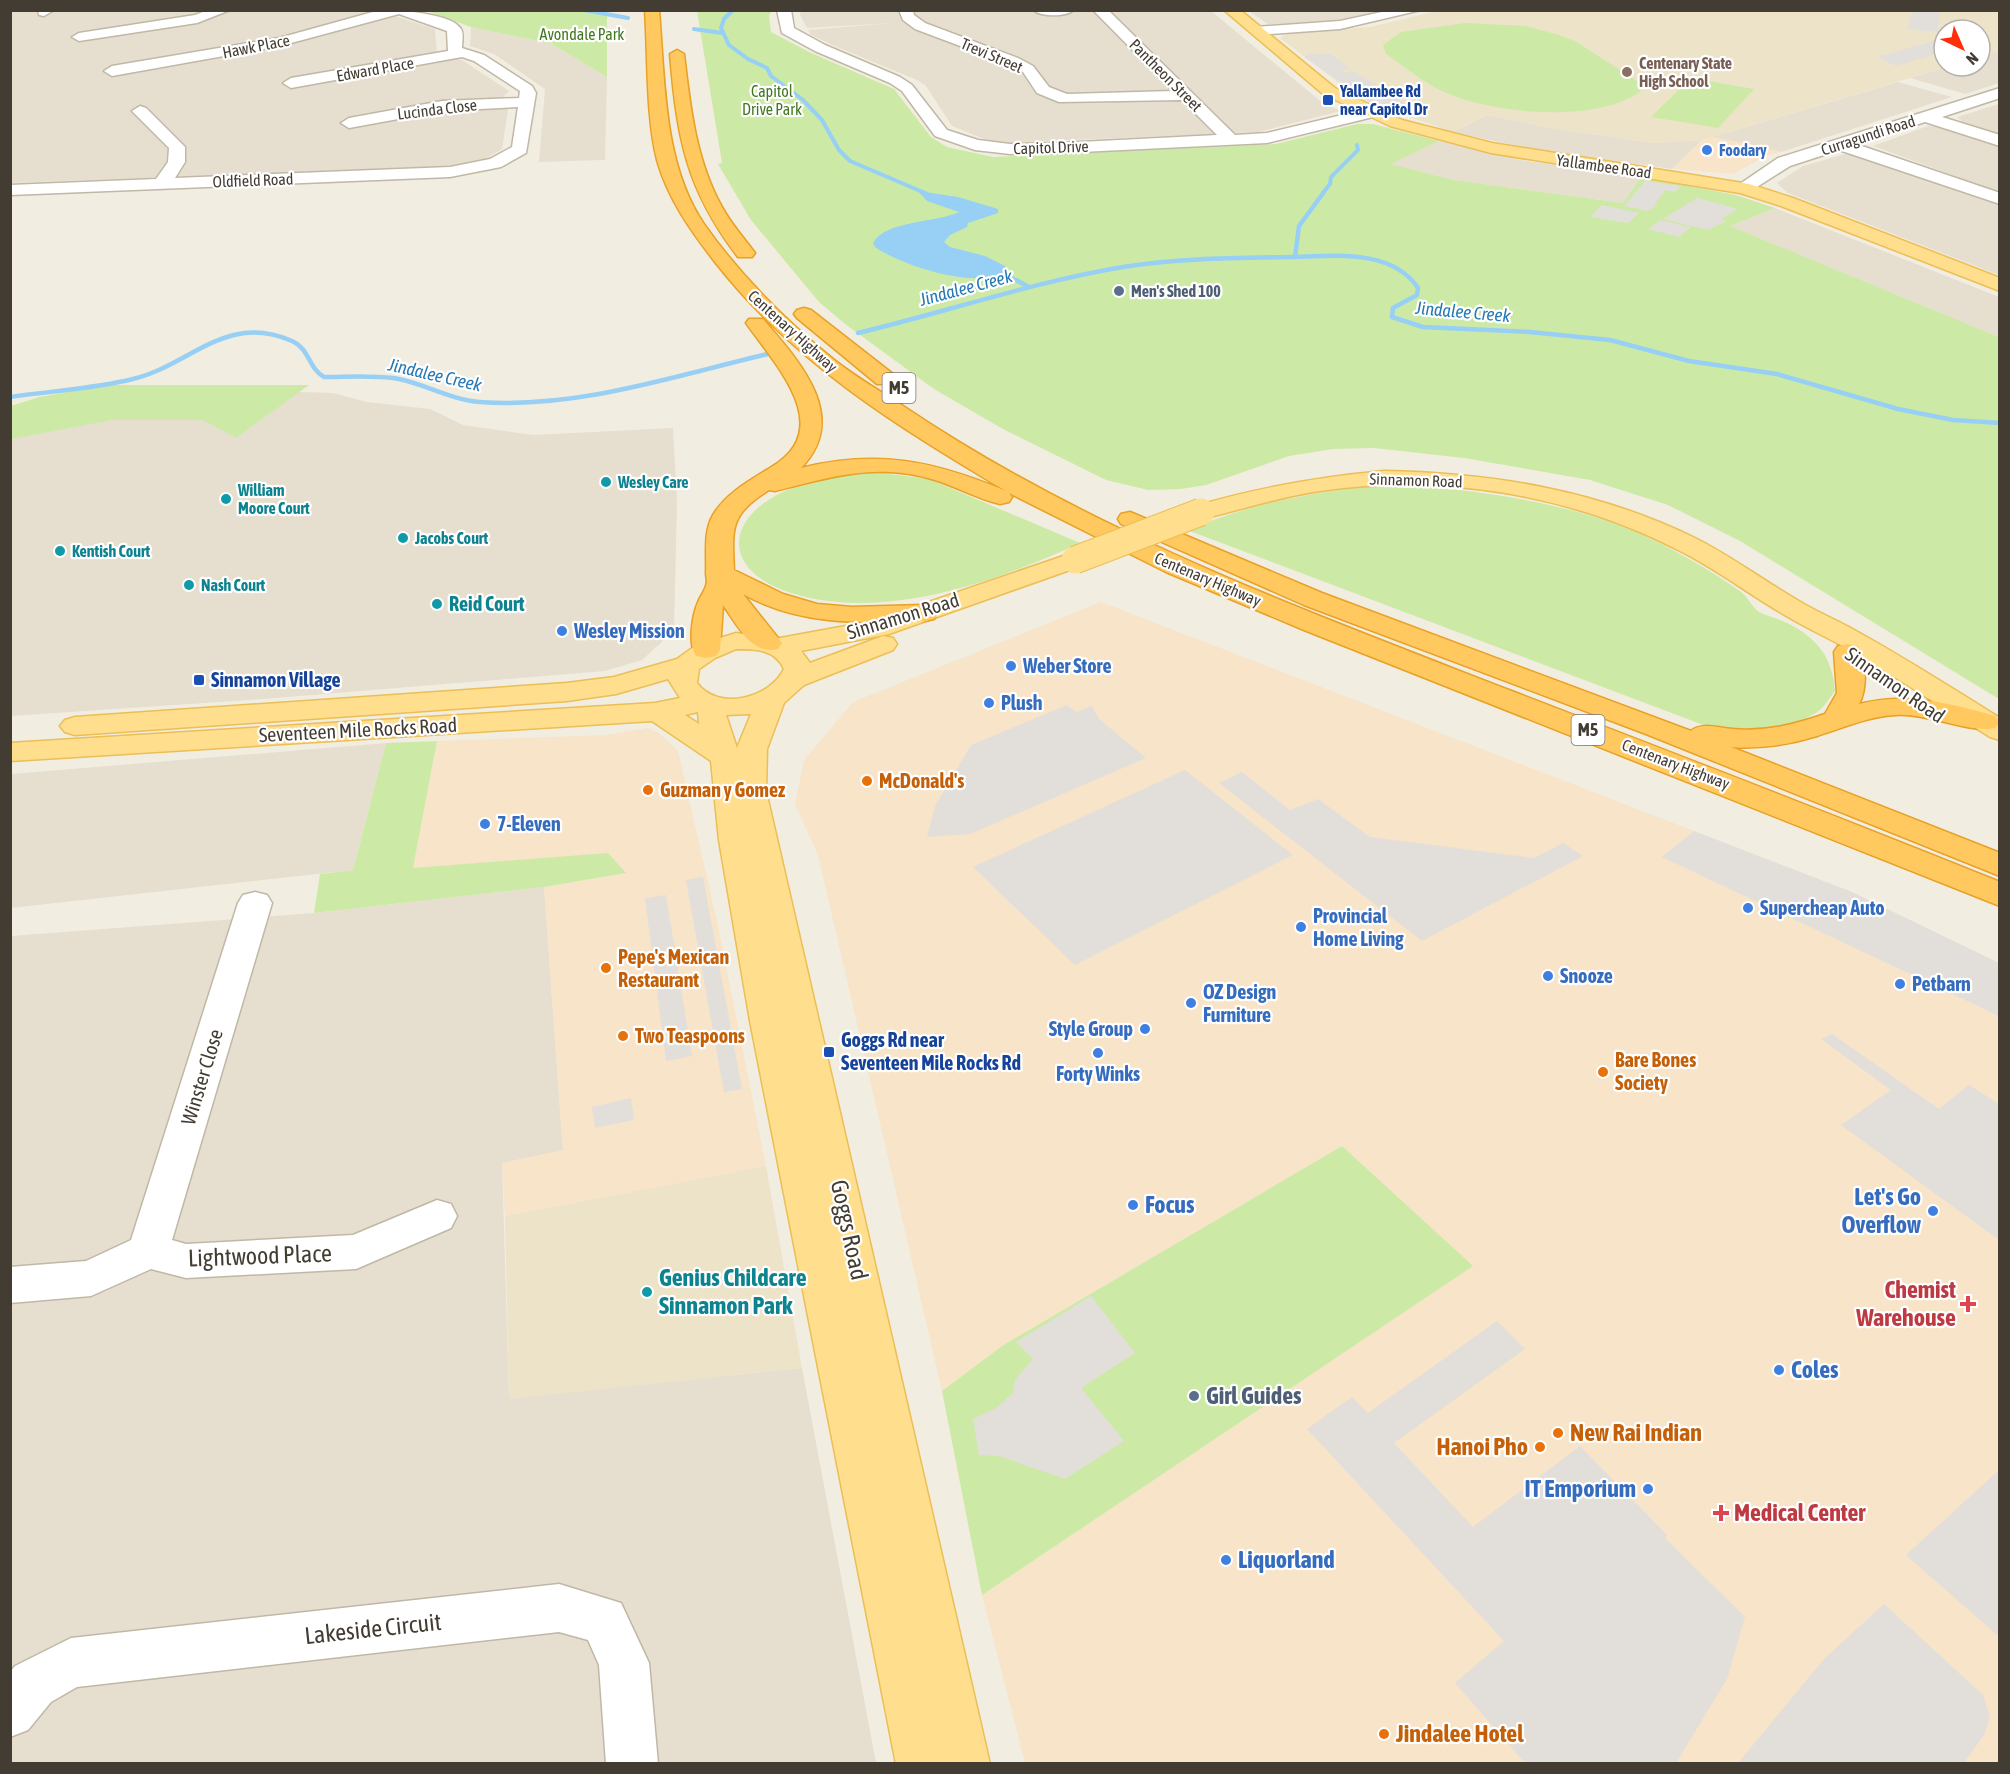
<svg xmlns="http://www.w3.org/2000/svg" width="2010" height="1774" font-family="'Asap Condensed',sans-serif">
  <rect width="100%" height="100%" fill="#f2ede1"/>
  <path fill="#e6dfcf" d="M801,10L1211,11L1319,100L1341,111L1258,132L1005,143L989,141L952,126L926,86L917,80L837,47L811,35L808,30L894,23L807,28L800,15Z
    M1371,10L1375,14L1336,21L1281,25L1268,24L1249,11Z
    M10,11H379L435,29L437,53L462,60L509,91L504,96L503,108L508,110L502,149L485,159L450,166L11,183Z
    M471,27L552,44L607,77L605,160L539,162L545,89L494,54L470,46Z
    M1999,51V83L1965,94L1910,78L1950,66H1980V57Z
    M1898,82L1952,97L1781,152L1712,137Z
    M1999,104V135L1964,123L1957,117Z
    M1487,115L1551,128L1653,143L1702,140L1672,169L1536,150L1453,132Z
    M1928,126L1945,128L1999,146V192L1873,146Z
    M1439,141L1521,160L1641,177L1623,203L1454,180L1390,164Z
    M1845,154L1858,155L1999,205V275L1788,193L1777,183L1803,166Z
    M1775,208L1999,297V337L1729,226Z
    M240,390L333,393L367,402L430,409L463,425L533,435L673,428L677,502L674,631L642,660L605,671L263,699L11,716V434Z
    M386,743L353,870L11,908V774Z
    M544,887L563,1151L502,1163L509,1398L802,1368L876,1763L11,1764V936L314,913Z"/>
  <path fill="#f7e4c9" d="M1712,137L1764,147L1781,152L1766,156L1733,174L1672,169L1702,140Z
    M1101,602L1852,892L1999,963V1763H1025L982,1595L1472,1266L1342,1146L1002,1346L942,1391L818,855L795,804L804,760L853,702Z
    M647,728L659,733L678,751L718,926L766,1166L505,1216L502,1163L563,1150L544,887L626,873L413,868L437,741L606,735Z"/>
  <path fill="#ede3c9" d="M1441,10L2000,11L1999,51L1980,57V30H1944V66H1950L1702,140L1653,143L1551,128L1487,115L1453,132L1372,104L1339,83L1280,38L1289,33L1370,27Z
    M766,1166L802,1368L509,1399L505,1216Z"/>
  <path fill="#cceaa6" d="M427,11H607V77L552,44L471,27Z
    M697,11H772L769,15L771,32L809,52L894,89L931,137L947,147L993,157L1276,144L1357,124H1373L1439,141L1391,164L1454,180L1623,203L1641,177L1736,195L1775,208L1730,226L1999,337V699L1740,541L1668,505L1590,480L1464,458L1374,448L1333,449L1289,456L1206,485L1181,489L1148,490L1106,480L1003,429L934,389L845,324L819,302L751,220L718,164L722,163Z
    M1465,23L1526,26L1559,35L1575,41L1640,83L1641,91C1596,124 1493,114 1444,92C1424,83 1405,67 1386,54L1383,45L1401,32Z
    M1691,78L1754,89L1718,128L1651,117Z
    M108,385H309L236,438L203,420H112L11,439V406L39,397Z
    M874,472L929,479L1080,543C998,581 888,620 798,595C720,574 720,516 794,487C820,477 847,475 874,472Z
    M1380,485C1469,487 1588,503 1667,547C1692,560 1718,575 1741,592C1748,597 1752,607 1759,612C1767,616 1777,618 1785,622C1816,637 1832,655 1835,691C1830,697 1824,708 1817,712C1785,733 1743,729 1706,726L1187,530C1250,504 1312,492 1380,485Z
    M437,741L413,868L608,853L626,873L544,887L314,913L320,874L353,870L386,743Z
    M1342,1146L1473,1266L982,1595L942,1391L1002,1346Z"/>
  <path fill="#e2dfda" d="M1912,11L1940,12L1938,32L1908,29Z
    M1937,40L1944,41V52L1896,66L1877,57Z
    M1311,54H1331L1350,69L1340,70L1346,73L1354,71L1392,96L1414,107L1387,110L1371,103L1304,57Z
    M1645,181L1681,186L1674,192L1665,190L1655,204L1657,205L1648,211L1624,206Z
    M1697,198L1738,209L1721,219L1726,221L1708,230L1663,219Z
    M1602,205L1639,213L1628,223L1590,217Z
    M1660,220L1691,227L1679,237L1648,229Z
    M1067,705L1076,712L1092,706L1099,719L1146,758L970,834L927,837L935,806L971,745Z
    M1185,770L1293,855L1075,965L973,867Z
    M1242,772L1290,810L1318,799L1370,837L1534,858L1563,843L1583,856L1422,941L1219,783Z
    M1694,831L1852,892L1999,963V1016L1662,857Z
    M703,877L742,1089L724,1092L686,880Z
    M666,895L692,1056L666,1061L645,898Z
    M1832,1034L1939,1109L1969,1085L1999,1104V1240L1841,1125L1891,1090L1821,1039Z
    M631,1098L634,1120L595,1128L592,1107Z
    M1091,1296L1135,1353L1081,1388L1124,1441L1065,1479L999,1456L979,1455L973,1419L996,1408L1013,1393L1015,1380L1033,1359L1016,1342Z
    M1497,1321L1525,1349L1394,1443L1473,1527L1580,1446L1667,1535L1665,1538L1745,1617L1727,1679L1676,1763H1525L1455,1683L1504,1641L1307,1429L1352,1397L1368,1413Z
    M1999,1470L2000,1632L1997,1635L1906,1555Z
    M1884,1604L1983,1695L1990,1717L1984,1735L1964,1763H1738L1825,1658Z"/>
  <path fill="#97cff5" d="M918,191L958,197L998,209V213L968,223L967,227L950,235L944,242L950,247L985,256L1005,266L1006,271C978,291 901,265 875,247L873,243C886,220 936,223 959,212L927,201Z"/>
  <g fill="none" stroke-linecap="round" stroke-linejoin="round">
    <path stroke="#97cff5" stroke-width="4" d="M584,10L628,18
      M733,10L724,19L721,28L729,45L748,59L767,68L771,76L803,100L822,120L839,150L850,161L925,193
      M694,29L722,33
      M1323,193L1330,184L1331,177L1358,150L1357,145"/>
    <path stroke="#97cff5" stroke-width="4.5" d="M922,192L927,194
      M1295,257L1299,226L1324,192
      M995,269L1029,287
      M858,333C946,312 1033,282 1123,267C1178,258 1235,258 1291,257C1333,256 1391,248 1418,288L1417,295L1393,308L1392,317L1423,327L1530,332L1610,340L1689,361L1777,374L1898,409L1953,420L2000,423
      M10,397C51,391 93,389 133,379C191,365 226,312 292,341C310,349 308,368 324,377C346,377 370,375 393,378C419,381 450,400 480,402C579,409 677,375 772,353"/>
    <defs>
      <path id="minor" d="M38,10H54L44,16L39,15Z
        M208,10H230L197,23L79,41L72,37L79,33L195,15Z
        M380,10C397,10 452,13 461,29C464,34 462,42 462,48L484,55L532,86L536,93L526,153L501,167L450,177L10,195V185L156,179L168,162L169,148L132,111L140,106L146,108L185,147V162L175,178L450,167L490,159L512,147L518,107L442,111L349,128L341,123L349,118L442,101L519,98L520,91L474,61L462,57L291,88L283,83L291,78L448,51L447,31L399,14L280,46L112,76L104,71L112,66L279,38Z
        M777,10H791L794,28L825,45L900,77L912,85L947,130L978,140L1010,144L1060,143L1217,135L1182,100L1059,102L1037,93L1023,72L1008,64L915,29L903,20L899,10H913L914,15L925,23L1018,58L1033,66L1049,87L1067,94L1173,91L1093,10H1108L1235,135L1267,133L1371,108L1379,113L1377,116L1267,143L1060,153L1010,154L975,150L935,136L902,91L890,83L815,51L782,33Z
        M1033,10H1074C1065,17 1042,17 1033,10Z
        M1391,10H1421L1340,29L1256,35L1249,31L1256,27L1340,21Z
        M2000,88V98L1942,117L2000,135V146L1925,122L1856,144L2000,193V204L1839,150L1790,166L1749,192L1743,193L1734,188L1778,158Z
        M255,892L267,895L272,903L172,1240L186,1244L353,1235L437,1200L451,1204L457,1216L451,1228L356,1269L186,1278L151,1269L91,1296L10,1303V1267L86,1261L131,1240L238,903L243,895Z
        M559,1584L621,1603L649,1663L658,1764H606L599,1665L588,1640L559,1632L77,1687L51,1702L28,1730L10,1737V1672L15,1666L71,1638Z"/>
      <path id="major" d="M1224,10H1240L1335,88L1402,120L1492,143L1749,184L1793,198L2000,278V291L1781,206L1740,193L1491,153L1390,126L1323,94Z
        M1384,471C1492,473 1597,490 1695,538C1733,557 1767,583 1804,604C1821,614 1839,621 1856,631C1905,658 1952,688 2000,718V740L1990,737C1945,709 1900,680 1855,653C1831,639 1806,628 1783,614C1747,593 1715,568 1678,550C1570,494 1440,473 1320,491C1279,497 1241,510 1201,519L1192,517L1189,512L1192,507C1256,488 1318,477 1384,471Z
        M1075,552L1084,555L1088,560L1084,565L889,634L801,651L810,663L883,636L893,638L897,644L893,650L804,685L784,703L767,749L766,791L990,1764H896L750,1021L719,840L711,761L652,721L10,761V743L655,703L680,698L668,679L616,694L567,701L75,735L65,732L60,726L65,720L75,717L567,683L614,677L677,659L695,646L736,633L780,638L873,621ZM736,649C755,649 775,649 784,669C770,698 719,712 697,683L699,669L715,658ZM698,712L699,724L685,715ZM751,714L737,748L726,715Z"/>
      <path id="highway" d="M645,10H659C665,80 663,164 704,224C739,274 785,320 833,359C854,376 880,391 903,406C1090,532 1301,609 1509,690C1673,753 1837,816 2000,882V906L1304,630L1166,572L1009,493L1012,497L1009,502L1000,504C978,499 957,487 935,480C876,462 832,477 775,491L769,490C730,515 732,527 734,570L783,594L817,604L852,607L924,605L934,607L938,613L934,619L924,621C860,623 800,626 743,594L782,643L778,649C751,656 737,624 723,605L720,650L716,656L706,658L696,656C688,644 692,616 698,602C700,597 704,592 706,586C708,581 706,578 706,573C707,555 703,532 713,515C727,492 751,480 773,466C837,427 773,362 746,323L749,319H763C799,361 851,417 801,468C878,449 934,461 1006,491C897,426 794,363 715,262C691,231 668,199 657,160C646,117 648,56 645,10Z
        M677,50L684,54C690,106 696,161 722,207C731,224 744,238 755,253L752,257H738C686,189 677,138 670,54Z
        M804,308L811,310L893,374L896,379L893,384H877L797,318L794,314L797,310Z
        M1130,512L1322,593L1691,731C1701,722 1719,728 1732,729C1765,732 1793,725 1825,714L1837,693L1834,652L1838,646L1848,644L1858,646C1867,660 1867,690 1859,704C1907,692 1949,703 1995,716L2000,722L1995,728C1972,734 1927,713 1896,715C1869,716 1843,728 1817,736C1788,745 1760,749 1731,747L2000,853V876L1646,734L1304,605L1121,524L1118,519L1121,514Z"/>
    </defs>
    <use href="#minor" stroke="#c0b8a6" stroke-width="3"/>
    <use href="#major" stroke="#ecbe56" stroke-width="3"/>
    <use href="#highway" stroke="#e8a025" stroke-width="3"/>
    <use href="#minor" fill="#fff" fill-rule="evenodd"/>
    <use href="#major" fill="#ffde8d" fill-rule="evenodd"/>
    <use href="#highway" fill="#ffc95f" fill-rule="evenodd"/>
    <defs>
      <path id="major-bridge" d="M1075,560L1201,512"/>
    </defs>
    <use href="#major-bridge" stroke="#ecbe56" stroke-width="29" stroke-linecap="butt"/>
    <use href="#major-bridge" stroke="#ffde8d" stroke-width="27"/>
  </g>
  <circle fill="#8d6e63" stroke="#fff" stroke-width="2" cx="1627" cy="72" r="6"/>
  <g fill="#1a4fb4" stroke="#fff" stroke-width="2">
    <rect x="1322" y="94" width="12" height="12" rx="3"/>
    <rect x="193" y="674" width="12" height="12" rx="3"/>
    <rect x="823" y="1046" width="12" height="12" rx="3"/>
  </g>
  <g fill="#3f7fe0" stroke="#fff" stroke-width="2">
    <circle cx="1707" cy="150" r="6"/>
    <circle cx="562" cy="631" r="6"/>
    <circle cx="1011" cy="666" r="6"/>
    <circle cx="989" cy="703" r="6"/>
    <circle cx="485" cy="824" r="6"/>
    <circle cx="1748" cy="908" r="6"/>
    <circle cx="1301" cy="927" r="6"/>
    <circle cx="1548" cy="976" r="6"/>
    <circle cx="1900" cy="984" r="6"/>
    <circle cx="1191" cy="1003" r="6"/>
    <circle cx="1145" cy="1029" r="6"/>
    <circle cx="1098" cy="1053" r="6"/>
    <circle cx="1133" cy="1205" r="6"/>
    <circle cx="1933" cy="1211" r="6"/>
    <circle cx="1779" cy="1370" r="6"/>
    <circle cx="1648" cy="1489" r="6"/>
    <circle cx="1226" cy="1560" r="6"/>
  </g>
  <g fill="#5c6f8a" stroke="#fff" stroke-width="2">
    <circle cx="1119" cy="291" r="6"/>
    <circle cx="1194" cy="1396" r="6"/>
  </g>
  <g fill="#0f9aa8" stroke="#fff" stroke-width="2">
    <circle cx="606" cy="482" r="6"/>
    <circle cx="226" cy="499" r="6"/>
    <circle cx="403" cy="538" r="6"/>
    <circle cx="60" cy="551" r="6"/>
    <circle cx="189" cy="585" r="6"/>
    <circle cx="437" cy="604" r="6"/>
    <circle cx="647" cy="1292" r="6"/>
  </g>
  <g fill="#e8710a" stroke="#fff" stroke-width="2">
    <circle cx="867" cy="781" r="6"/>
    <circle cx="648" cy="790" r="6"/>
    <circle cx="606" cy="968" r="6"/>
    <circle cx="623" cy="1036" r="6"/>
    <circle cx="1603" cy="1072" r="6"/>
    <circle cx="1558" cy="1433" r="6"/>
    <circle cx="1540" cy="1447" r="6"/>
    <circle cx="1384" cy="1734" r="6"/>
  </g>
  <g fill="#e0444e" stroke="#fff" stroke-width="2">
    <path d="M1965 1295h6v6h6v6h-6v6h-6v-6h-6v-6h6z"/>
    <path d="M1718 1504h6v6h6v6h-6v6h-6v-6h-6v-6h6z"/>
  </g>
  <g text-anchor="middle" stroke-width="4.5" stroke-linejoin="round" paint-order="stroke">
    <g font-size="16" fill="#437822" stroke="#fff">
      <text x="582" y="40">Avondale Park</text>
      <text x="772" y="97">Capitol<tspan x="772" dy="18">Drive Park</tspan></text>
    </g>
    <g font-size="16" fill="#433c32" stroke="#fff">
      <text transform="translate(256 46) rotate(-11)" y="6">Hawk Place</text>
      <text transform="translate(992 55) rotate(23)" y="6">Trevi Street</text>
      <text transform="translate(375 69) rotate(-10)" y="6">Edward Place</text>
      <text transform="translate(1166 75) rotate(45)" y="6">Pantheon Street</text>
      <text transform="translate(437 109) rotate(-7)" y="6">Lucinda Close</text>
      <text transform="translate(1868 135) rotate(-18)" y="6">Curragundi Road</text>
      <text transform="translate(1051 147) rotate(-2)" y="6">Capitol Drive</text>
      <text transform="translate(1604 166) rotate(8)" y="6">Yallambee Road</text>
      <text transform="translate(253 180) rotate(-2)" y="6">Oldfield Road</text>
      <text transform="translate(793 331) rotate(42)" y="6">Centenary Highway</text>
      <text transform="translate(1416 480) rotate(2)" y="6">Sinnamon Road</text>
      <text transform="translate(1208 579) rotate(23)" y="6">Centenary Highway</text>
      <text transform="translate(1676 764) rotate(21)" y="6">Centenary Highway</text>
    </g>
    <g font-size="16" font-weight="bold" fill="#785e54" stroke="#fff" text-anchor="start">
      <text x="1639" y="69">Centenary State<tspan x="1639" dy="18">High School</tspan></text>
    </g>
    <g font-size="16" font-weight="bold" fill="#164399" stroke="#fff" text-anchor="start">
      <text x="1340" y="97">Yallambee Rd<tspan x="1340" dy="18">near Capitol Dr</tspan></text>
    </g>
    <g font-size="16" font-weight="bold" fill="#366cbe" stroke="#fff" text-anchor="start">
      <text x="1719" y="156">Foodary</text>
    </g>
    <g font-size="16" font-weight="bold" fill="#4e5e75" stroke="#fff" text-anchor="start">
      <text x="1131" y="297">Men's Shed 100</text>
    </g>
    <g font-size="16" font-weight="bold" fill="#0d838f" stroke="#fff" text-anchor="start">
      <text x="618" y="488">Wesley Care</text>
      <text x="238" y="496">William<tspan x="238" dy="18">Moore Court</tspan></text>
      <text x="415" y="544">Jacobs Court</text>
      <text x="72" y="557">Kentish Court</text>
      <text x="201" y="591">Nash Court</text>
    </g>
    <g font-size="18" font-style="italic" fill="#2579b6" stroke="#fff">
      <text transform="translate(966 288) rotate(-15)" y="6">Jindalee Creek</text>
      <text transform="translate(1463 312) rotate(5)" y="6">Jindalee Creek</text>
      <text transform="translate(435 375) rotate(13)" y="6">Jindalee Creek</text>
    </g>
    <g fill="#fff" stroke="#7b7670" stroke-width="1.5">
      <rect x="882.5" y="373" width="33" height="30" rx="4.5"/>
      <rect x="1571.5" y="715" width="33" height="30" rx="4.5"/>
    </g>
    <g font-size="18" font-weight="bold" fill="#433c32">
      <text x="899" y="394">M5</text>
      <text x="1588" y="736">M5</text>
    </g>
    <g font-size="20" font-weight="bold" fill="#0d838f" stroke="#fff" text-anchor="start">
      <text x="449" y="611">Reid Court</text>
    </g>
    <g font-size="20" fill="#433c32" stroke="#fff">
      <text transform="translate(903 616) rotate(-17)" y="7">Sinnamon Road</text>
      <text transform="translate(1895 685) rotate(35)" y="7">Sinnamon Road</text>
      <text transform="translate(358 730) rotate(-3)" y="7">Seventeen Mile Rocks Road</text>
      <text transform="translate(202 1077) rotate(-73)" y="7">Winster Close</text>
    </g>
    <g font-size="20" font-weight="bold" fill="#366cbe" stroke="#fff" text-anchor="start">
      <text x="574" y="638">Wesley Mission</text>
      <text x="1023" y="673">Weber Store</text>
      <text x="1001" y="710">Plush</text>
      <text x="497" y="831">7-Eleven</text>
      <text x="1760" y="915">Supercheap Auto</text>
      <text x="1313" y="923">Provincial<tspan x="1313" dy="23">Home Living</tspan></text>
      <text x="1560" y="983">Snooze</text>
      <text x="1912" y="991">Petbarn</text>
      <text x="1203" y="999">OZ Design<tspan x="1203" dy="23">Furniture</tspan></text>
      <text x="1133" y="1036" text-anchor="end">Style Group</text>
      <text x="1098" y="1081" text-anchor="middle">Forty Winks</text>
    </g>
    <g font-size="20" font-weight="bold" fill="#164399" stroke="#fff" text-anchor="start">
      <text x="211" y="687">Sinnamon Village</text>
      <text x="841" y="1047">Goggs Rd near<tspan x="841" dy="23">Seventeen Mile Rocks Rd</tspan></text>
    </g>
    <g font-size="20" font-weight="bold" fill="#c56008" stroke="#fff" text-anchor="start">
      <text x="879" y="788">McDonald's</text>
      <text x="660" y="797">Guzman y Gomez</text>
      <text x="618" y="964">Pepe's Mexican<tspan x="618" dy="23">Restaurant</tspan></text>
      <text x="635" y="1043">Two Teaspoons</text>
      <text x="1615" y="1067">Bare Bones<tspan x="1615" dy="23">Society</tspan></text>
    </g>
    <g font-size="24" font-weight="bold" fill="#366cbe" stroke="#fff" text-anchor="start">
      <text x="1921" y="1205" text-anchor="end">Let's Go<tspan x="1921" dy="28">Overflow</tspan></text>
      <text x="1145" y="1213">Focus</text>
      <text x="1791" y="1378">Coles</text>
      <text x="1636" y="1497" text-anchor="end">IT Emporium</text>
      <text x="1238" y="1568">Liquorland</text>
    </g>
    <g font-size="24" fill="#433c32" stroke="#fff">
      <text transform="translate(849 1230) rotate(78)" y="8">Goggs Road</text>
      <text transform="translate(260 1256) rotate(-2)" y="8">Lightwood Place</text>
      <text transform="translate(373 1629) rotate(-6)" y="8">Lakeside Circuit</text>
    </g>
    <g font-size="24" font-weight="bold" fill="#0d838f" stroke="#fff" text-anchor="start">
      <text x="659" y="1286">Genius Childcare<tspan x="659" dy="28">Sinnamon Park</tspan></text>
    </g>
    <g font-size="24" font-weight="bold" fill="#be3a42" stroke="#fff" text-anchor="end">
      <text x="1956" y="1298">Chemist<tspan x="1956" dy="28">Warehouse</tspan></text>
      <text x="1734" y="1521" text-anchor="start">Medical Center</text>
    </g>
    <g font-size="24" font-weight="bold" fill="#4e5e75" stroke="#fff" text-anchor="start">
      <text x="1206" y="1404">Girl Guides</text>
    </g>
    <g font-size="24" font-weight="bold" fill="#c56008" stroke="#fff" text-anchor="start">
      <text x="1570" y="1441">New Rai Indian</text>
      <text x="1528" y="1455" text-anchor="end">Hanoi Pho</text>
      <text x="1396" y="1742">Jindalee Hotel</text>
    </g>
  </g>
  <rect width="2010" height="1774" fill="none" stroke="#433c32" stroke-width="24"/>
  <g transform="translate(1962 48) rotate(136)"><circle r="28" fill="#ffffff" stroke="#b4b1ad" stroke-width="1.5"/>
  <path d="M0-4.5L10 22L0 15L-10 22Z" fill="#ff2f0b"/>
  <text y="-9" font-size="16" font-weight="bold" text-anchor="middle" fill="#433c32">N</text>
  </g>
</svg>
